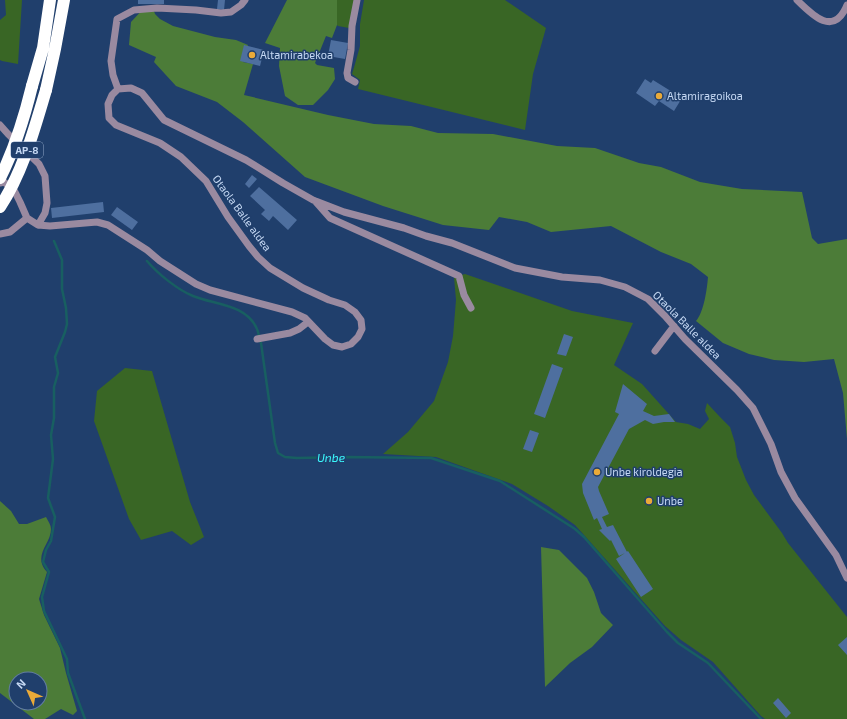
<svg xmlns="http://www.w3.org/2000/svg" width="847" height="719" font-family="'Exo 2',sans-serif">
  <rect width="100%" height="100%" fill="#203f6c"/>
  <path fill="#396625" d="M5,0H22L18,64L2,61L0,60V20L6,15Z
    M337,0H355L349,28L338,26L337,25Z
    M364,0H505L546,28L533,74L525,130L358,89L360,80L352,74L355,64L360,46V24Z
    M465,274L572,311L633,323L614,365L642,384L676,422L688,424L700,429L709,419L705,411L707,403L720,417L730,427L735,443L737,457L746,480L754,495L782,533L788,543L847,617V719H765L761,716L713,662L681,640L665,626L575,525L548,506L512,484L436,457L383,454L408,432L434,401L448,362L453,336L456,300L454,277Z
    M125,368L152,371L190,502L204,537L191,545L172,531L141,540L129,519L94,421L97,391Z"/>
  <path fill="#4c7c38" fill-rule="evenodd" d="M287,0H337V25L332,38L326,36L315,63L317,65L334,68L335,79L328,90L313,105H298L285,96L279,66L280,48L265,43Z
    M145,7L153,8L155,14L160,19L173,26L215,37L236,40L248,45L243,62L253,64L244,95L328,115L374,124L411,126L438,133L493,134L557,146L595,148L639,163L661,167L700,182L742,189L802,192L812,238L818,244L847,239V439L843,393L834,359L804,362L774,360L749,354L723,343L696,321C704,312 707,289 708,277L691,264L661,252L611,226L551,232L527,222L499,217L489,230L443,225L383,206L305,177L243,122L217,102L176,86L154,62L156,57L129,45L131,22Z
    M0,501L11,511L19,524H27L46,517C48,521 51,525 51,529C51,542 38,551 42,564C43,567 45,570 47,572L39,599L44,615L60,648L66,673L77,711L73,715L61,709L45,719H34L0,693ZM16,679H40V703H16Z
    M541,547L559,550L587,578L594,592L601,613L613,625L592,647L570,663L545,687Z"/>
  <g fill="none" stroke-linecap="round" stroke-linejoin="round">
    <path stroke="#185f61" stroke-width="2.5" d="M54,241L62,260V289L66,308L67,324L65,332L55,357L58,373L54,387V418L51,435L53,459L48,498L55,517L51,541L46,550L43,562L49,572L42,597L44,611L67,659L68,673L85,719
      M147,261C158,274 178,290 193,296C215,305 246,304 257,329C259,333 259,339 261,343L275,443L278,453L285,457L297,458L346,457L431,458L500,481L561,520L575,529L584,537L667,632L678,643L708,663L761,719"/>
  </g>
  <path fill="#4e6f9f" d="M138,0H164V4H138Z
    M218,0H225L224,10L217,9Z
    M331,40L348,43L345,59L328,56Z
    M244,45L264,50L260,66L240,61Z
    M645,79L651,83L653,80L682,98L674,111L659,101L655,106L636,93Z
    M252,175L257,179L249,188L245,184Z
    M259,187L297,220L288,230L273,216L269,221L261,214L265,210L250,196Z
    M103,202L104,212L52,218L51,208Z
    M117,207L138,222L132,230L111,215Z
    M564,334L573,337L566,356L557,354Z
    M552,364L563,368L545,418L534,414Z
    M623,384L647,404L643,411L654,416L669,414L675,422H664L653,424L645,420L629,429L598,487L599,491L609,514L602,517L607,527L613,525L627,552L619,556L611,540L610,541L599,530L602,529L597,518L594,520L583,493L582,484L619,414L615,412Z
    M530,430L539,433L532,452L523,449Z
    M628,551L653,589L641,597L616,559Z
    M847,637V655L838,645Z
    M778,698L791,713L786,718L773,703Z"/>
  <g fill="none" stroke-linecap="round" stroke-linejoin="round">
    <path stroke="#9a8aa0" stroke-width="7" d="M797,0C813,16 834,37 847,5
      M355,82L348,78L347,73L351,50L352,26L357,0
      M118,89L113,75L111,61L117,19L134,10L157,8L196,10L221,13L231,12L241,5L245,0
      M0,125L8,134L39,164L45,176L47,203L45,213L38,225
      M0,183L4,182L14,190L20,202L27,218L38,225L50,226L97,222L108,225L147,250L160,261L196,284L210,290L292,312L305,318L325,339L333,345L342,347L351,344L358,337L362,329L361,320L355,312L345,305L329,300L303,288L270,268L258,257L249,246L228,217L206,181L181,157L160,143L116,125L109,118L108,104L112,95L118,89L131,88L142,93L164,120L246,160L283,183L313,200L344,212L404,228L426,236L452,243L515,268L562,277L600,280L625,287L648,299L665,316L685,339L737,390L753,408L771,444L781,472L795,498L836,555L847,578
      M315,201L330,218L459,276L464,295L471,308
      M0,234L10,232L27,218
      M257,339L290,333L299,329L308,322
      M655,351L674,326"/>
    <path stroke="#fff" stroke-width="12" d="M32,86L43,48L50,0
      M46,90L55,49L64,0"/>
    <path stroke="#fff" stroke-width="12" d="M0,178C15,148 24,119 32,86
      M0,207C23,172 34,130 46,90"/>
  </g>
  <g fill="#eaaa39" stroke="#203f6c" stroke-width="1.5">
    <circle cx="252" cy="55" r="4"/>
    <circle cx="659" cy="96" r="4"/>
    <circle cx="597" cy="472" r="4"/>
    <circle cx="649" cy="501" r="4"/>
  </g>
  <g text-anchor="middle" stroke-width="3" stroke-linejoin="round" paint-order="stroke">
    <rect fill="#203f6c" stroke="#94aaca" stroke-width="1" x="11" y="142" width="32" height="16" rx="3"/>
    <g font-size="10" font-weight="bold" fill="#c5d8f3">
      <text x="27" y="154">AP-8</text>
    </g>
    <g font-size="11" fill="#c5d8f3" stroke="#203f6c" text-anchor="start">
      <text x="260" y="59">Altamirabekoa</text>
      <text x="667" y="100">Altamiragoikoa</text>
      <text x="605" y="476">Unbe kiroldegia</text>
      <text x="657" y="505">Unbe</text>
    </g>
    <g font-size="11" fill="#c5d8f3" stroke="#203f6c">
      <text transform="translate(242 213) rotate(54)" y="4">Otaola Balle aldea</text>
      <text transform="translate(687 325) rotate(45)" y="4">Otaola Balle aldea</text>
    </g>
    <g font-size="12" font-style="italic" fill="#3bf9fd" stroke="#203f6c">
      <text x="331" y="462">Unbe</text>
    </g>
  </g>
  <g transform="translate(28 691) rotate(315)"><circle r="19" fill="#203f6c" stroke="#627ca2"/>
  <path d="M0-3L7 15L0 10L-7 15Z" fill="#eaaa39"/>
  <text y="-6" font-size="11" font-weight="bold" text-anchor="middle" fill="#c5d8f3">N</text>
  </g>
</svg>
